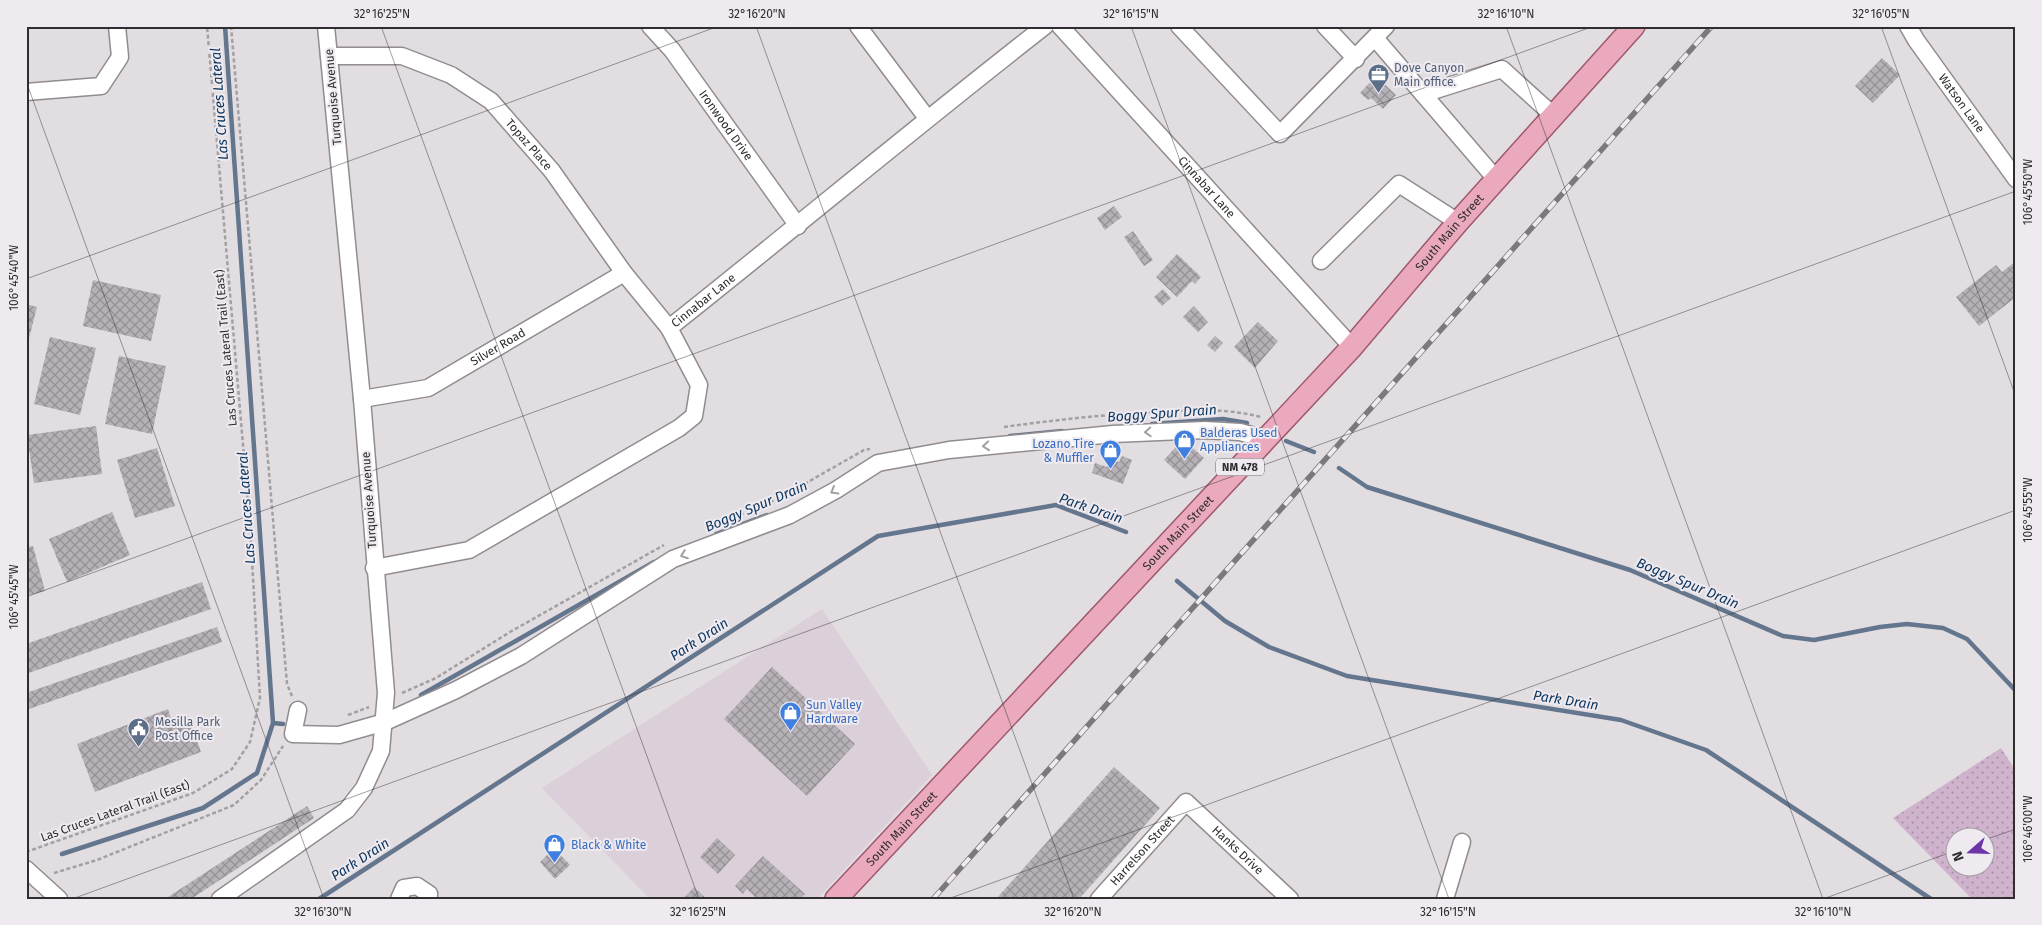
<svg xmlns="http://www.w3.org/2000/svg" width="2042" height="925" font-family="'Fira Sans',sans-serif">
  <defs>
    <pattern id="grass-dots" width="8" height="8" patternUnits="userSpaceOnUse" patternTransform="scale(1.25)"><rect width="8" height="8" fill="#cfb2cc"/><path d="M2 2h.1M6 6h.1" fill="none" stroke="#a891a6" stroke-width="1.8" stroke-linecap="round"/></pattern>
    <pattern id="building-cross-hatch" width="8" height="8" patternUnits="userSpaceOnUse" patternTransform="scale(1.25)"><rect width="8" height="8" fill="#b5b1b6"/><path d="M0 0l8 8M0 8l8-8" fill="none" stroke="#949094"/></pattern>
  </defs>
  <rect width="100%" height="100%" fill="#e2dde1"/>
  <path fill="#dbcfda" d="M822,609L932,775L817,899H650L542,788Z"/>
  <path fill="url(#grass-dots)" fill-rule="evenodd" d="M2001,748L2016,771V899H1972L1893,818ZM1954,838H1984V868H1954Z"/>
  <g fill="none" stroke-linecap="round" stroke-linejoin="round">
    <path stroke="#64768d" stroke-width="4.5" d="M1152,424L1223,419L1247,423
      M1010,436L1062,431
      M1286,441L1314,452
      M1339,468L1367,487L1630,570L1783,636L1814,640L1880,627L1907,624L1943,628L1967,639L2016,691
      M716,534L767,515
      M1177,581L1225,621L1269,647L1347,676L1621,720L1706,750L1931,899
      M421,695L654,562
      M273,723L283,724
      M62,854L203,808L257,773L273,723L225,26
      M319,899L878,536L1056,505L1126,532"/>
  </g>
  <path fill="url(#building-cross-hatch)" d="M1882,58L1900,75L1873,103L1855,86Z
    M1376,76L1396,95L1383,109L1371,98L1368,100L1360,93Z
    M1114,206L1122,217L1105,230L1097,218Z
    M1133,231L1153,260L1144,266L1124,237Z
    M1177,254L1201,277L1195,284L1192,281L1177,297L1156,277Z
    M2016,261V285L2013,287L2016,297L1979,326L1956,297L1996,265L2002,272Z
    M93,280L161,295L151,341L83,326Z
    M1163,289L1171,298L1162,306L1154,297Z
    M26,304L37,307L27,346H26Z
    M1194,306L1208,322L1198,332L1183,317Z
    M1258,322L1278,341L1255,368L1234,347Z
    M1215,336L1223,343L1215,352L1207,345Z
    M50,337L96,348L80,415L34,404Z
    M119,356L166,366L152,434L105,424Z
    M96,426L102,474L34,483L27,435Z
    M1183,439L1204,458L1185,479L1164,460Z
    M157,448L175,506L135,518L117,460Z
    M1122,456L1132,460L1123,484L1092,473L1095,463L1107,467L1110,459L1119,462Z
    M112,512L130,555L67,582L49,539Z
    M33,546L45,591L26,596V547Z
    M202,582L211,609L26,674V644Z
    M217,627L222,642L26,710V693Z
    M772,667L855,744L807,796L724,719Z
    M168,709L172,722L188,716L201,752L95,792L77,744Z
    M1114,767L1160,808L1079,899H996Z
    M307,806L314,818L191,899H165Z
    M717,838L735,855L718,874L700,857Z
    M554,848L570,865L555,879L540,862Z
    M763,856L805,894L800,899H757L747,889L743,894L735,886Z
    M694,887L707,899H683Z"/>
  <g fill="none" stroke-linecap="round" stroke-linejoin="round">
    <defs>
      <g id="minor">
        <path id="s1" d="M650,26L672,50L798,226"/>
        <path d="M858,26L927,118"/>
        <path id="s2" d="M1060,26L1352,347"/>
        <path d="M1179,26L1280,134L1386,26"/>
        <path d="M1325,26L1356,59"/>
        <path id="s3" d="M1908,26L1916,40L2016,179"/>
        <path d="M1375,38L1496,179"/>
        <path id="s4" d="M329,56H402L451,75L491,101L552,171L624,273L669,328L699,385L694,416L679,428L469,550L374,568"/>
        <path d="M26,92L101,86L120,57L117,26"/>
        <path d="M1423,94L1502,69L1555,117"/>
        <path d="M1321,261L1399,184L1458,222"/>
        <path id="s5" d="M669,328C795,228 918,125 1045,26"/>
        <path id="s6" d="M362,399L428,388L624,273"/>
        <path d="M298,710L293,734L339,735L385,722L456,690L521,656L673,559L790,515L836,490L878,463L949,450L1113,434L1205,430L1240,432L1266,439"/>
        <path d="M26,869L59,899"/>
        <path d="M220,899L347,810L364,788L381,751L386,693L362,399L326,26"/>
        <path d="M399,899L404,888L417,886L429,894V899"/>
        <path id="s7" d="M1099,899L1186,802L1290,899"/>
        <path d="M1445,899L1462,842"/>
      </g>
      <g id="major">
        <path id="s8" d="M836,899L1352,347L1458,222L1634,26"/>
      </g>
    </defs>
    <use href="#minor" stroke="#918c90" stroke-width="19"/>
    <use href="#major" stroke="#9f596e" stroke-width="24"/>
    <path stroke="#a3a0a2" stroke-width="2.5" stroke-dasharray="4 2.5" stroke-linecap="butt" d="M231,26L287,684L292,696
      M1004,427C1055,420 1107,414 1159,412C1196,410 1225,408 1261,417
      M728,520L780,498L864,450L870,449
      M402,693L436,678L510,632L664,545
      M348,715L369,707
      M26,852L193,793L232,769L250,742L260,698L250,526L207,26
      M54,873L97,860L234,805L261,780L283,746"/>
    <use href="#minor" stroke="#fff" stroke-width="16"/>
    <use href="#major" stroke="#eaa9bc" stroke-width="21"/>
    <defs>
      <path id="rail" d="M933,899L1712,26"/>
    </defs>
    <use href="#rail" stroke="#7c787b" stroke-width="5.5"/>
    <use href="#rail" stroke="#efeaef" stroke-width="4" stroke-dasharray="11" stroke-linecap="butt"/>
  </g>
  <defs><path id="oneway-chevron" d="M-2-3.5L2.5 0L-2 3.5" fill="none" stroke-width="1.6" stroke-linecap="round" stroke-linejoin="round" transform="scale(1.25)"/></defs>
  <g stroke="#a1a0a1">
    <use href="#oneway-chevron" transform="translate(1148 432) rotate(177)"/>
    <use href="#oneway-chevron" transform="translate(986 446) rotate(175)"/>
    <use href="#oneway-chevron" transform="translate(834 491) rotate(150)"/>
    <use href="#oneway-chevron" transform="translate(684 555) rotate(159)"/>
  </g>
  <path fill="none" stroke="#2f2d2e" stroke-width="1" stroke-opacity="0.45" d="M381,26L699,899M756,26L1074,899M1131,26L1449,899M1506,26L1823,899M1881,26L2016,397M26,81L324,899M26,279L719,26M26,597L1594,26M1984,840L2016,829M72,899L2016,191M948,899L2016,510M1823,899L1954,851"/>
  <defs>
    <symbol id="office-pin" viewBox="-11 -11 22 30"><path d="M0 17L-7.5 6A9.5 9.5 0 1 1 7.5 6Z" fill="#5c6f8a" stroke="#efeaef"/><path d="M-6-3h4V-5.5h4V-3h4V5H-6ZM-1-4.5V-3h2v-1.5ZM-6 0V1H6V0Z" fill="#fff"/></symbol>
    <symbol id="shop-pin" viewBox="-11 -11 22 30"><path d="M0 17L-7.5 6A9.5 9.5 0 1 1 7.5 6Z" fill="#3f7fe0" stroke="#efeaef"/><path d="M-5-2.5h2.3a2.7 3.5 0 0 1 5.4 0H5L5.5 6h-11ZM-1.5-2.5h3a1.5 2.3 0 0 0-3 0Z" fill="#fff"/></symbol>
    <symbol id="civic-pin" viewBox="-11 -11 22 30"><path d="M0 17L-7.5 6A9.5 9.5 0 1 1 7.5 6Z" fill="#5c6f8a" stroke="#efeaef"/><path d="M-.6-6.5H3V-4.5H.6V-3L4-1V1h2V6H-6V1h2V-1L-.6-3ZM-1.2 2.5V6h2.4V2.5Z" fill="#fff"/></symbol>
  </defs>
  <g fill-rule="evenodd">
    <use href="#office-pin" x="1366" y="62" width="25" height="34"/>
    <use href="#shop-pin" x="1172" y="428" width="25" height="34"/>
    <use href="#shop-pin" x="1098" y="438" width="25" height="34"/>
    <use href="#shop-pin" x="778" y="700" width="25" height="34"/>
    <use href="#civic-pin" x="126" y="716" width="25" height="34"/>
    <use href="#shop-pin" x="542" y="832" width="25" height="34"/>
  </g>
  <g text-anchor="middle" stroke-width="4" stroke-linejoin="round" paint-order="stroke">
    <rect fill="#efeaef" stroke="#696668" stroke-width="1" x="1216" y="458.5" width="48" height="17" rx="4"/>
    <g font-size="11" font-weight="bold" fill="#2f2d2e">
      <text x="1240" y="471">NM 478</text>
    </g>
    <g font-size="12" fill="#4e5e75" stroke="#efeaef" text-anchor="start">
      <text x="1394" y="72">Dove Canyon<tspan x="1394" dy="14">Main office.</tspan></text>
      <text x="155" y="726">Mesilla Park<tspan x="155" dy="14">Post Office</tspan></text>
    </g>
    <g font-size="12" fill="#2f2d2e" stroke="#efeaef">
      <text transform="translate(333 97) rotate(-95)" y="4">Turquoise Avenue</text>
      <text dy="4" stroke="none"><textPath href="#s3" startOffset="94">Watson Lane</textPath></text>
      <text dy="4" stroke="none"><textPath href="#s1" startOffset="125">Ironwood Drive</textPath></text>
      <text dy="4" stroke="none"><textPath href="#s4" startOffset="231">Topaz Place</textPath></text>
      <text dy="4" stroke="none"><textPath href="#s2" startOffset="218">Cinnabar Lane</textPath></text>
      <text dy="4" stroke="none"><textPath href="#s8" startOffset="906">South Main Street</textPath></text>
      <text dy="4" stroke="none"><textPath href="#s5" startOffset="44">Cinnabar Lane</textPath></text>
      <text dy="4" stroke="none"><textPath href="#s6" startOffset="148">Silver Road</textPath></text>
      <text transform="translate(226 348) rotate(-95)" y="4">Las Cruces Lateral Trail (East)</text>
      <text transform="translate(369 500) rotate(-94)" y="4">Turquoise Avenue</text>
      <text dy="4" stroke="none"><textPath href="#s8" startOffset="501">South Main Street</textPath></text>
      <text transform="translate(115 811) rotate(-20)" y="4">Las Cruces Lateral Trail (East)</text>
      <text dy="4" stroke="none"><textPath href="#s8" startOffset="96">South Main Street</textPath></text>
      <text dy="4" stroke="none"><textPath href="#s7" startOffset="65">Harrelson Street</textPath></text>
      <text dy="4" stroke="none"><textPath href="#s7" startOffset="201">Hanks Drive</textPath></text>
    </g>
    <g font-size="12" fill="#366cbe" stroke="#efeaef" text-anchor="start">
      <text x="1200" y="437">Balderas Used<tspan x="1200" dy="14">Appliances</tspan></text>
      <text x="1094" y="448" text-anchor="end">Lozano Tire<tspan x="1094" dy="14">&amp; Muffler</tspan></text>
      <text x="806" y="709">Sun Valley<tspan x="806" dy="14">Hardware</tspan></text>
      <text x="571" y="849">Black &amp; White</text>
    </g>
    <g font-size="14" font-style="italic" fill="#0a345d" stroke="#efeaef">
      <text transform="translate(219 104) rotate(-94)" y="5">Las Cruces Lateral</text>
      <text transform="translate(1162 413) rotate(-4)" y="5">Boggy Spur Drain</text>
      <text transform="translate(756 506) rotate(-23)" y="5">Boggy Spur Drain</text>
      <text transform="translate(246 508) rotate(-94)" y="5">Las Cruces Lateral</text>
      <text transform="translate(1091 508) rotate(19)" y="5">Park Drain</text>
      <text transform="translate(1688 583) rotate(23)" y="5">Boggy Spur Drain</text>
      <text transform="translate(699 639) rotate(-33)" y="5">Park Drain</text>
      <text transform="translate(1566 700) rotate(9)" y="5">Park Drain</text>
      <text transform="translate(360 859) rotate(-33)" y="5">Park Drain</text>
    </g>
  </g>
  <rect width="2042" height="925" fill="none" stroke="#efeaef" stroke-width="55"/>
  <g transform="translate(1970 852) rotate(250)"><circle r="24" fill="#efeaef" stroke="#a29ea2"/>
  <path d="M0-4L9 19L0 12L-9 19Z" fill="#6e34aa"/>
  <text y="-8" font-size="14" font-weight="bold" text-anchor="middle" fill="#2f2d2e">N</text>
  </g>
  <rect x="28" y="28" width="1986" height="870" fill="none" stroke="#2f2d2e" stroke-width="2"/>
  <g font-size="12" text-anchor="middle" fill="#2f2d2e">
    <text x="382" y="18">32°16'25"N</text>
    <text x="757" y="18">32°16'20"N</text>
    <text x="1131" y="18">32°16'15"N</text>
    <text x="1506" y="18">32°16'10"N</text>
    <text x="1881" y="18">32°16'05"N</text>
    <text transform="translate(2028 192) rotate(-90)" y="4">106°45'50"W</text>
    <text transform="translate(14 278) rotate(-90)" y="4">106°45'40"W</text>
    <text transform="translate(2028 510) rotate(-90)" y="4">106°45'55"W</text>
    <text transform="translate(14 597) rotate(-90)" y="4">106°45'45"W</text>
    <text transform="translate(2028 829) rotate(-90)" y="4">106°46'00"W</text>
    <text x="323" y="916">32°16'30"N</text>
    <text x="698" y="916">32°16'25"N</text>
    <text x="1073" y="916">32°16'20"N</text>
    <text x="1448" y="916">32°16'15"N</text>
    <text x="1823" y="916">32°16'10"N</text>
  </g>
</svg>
